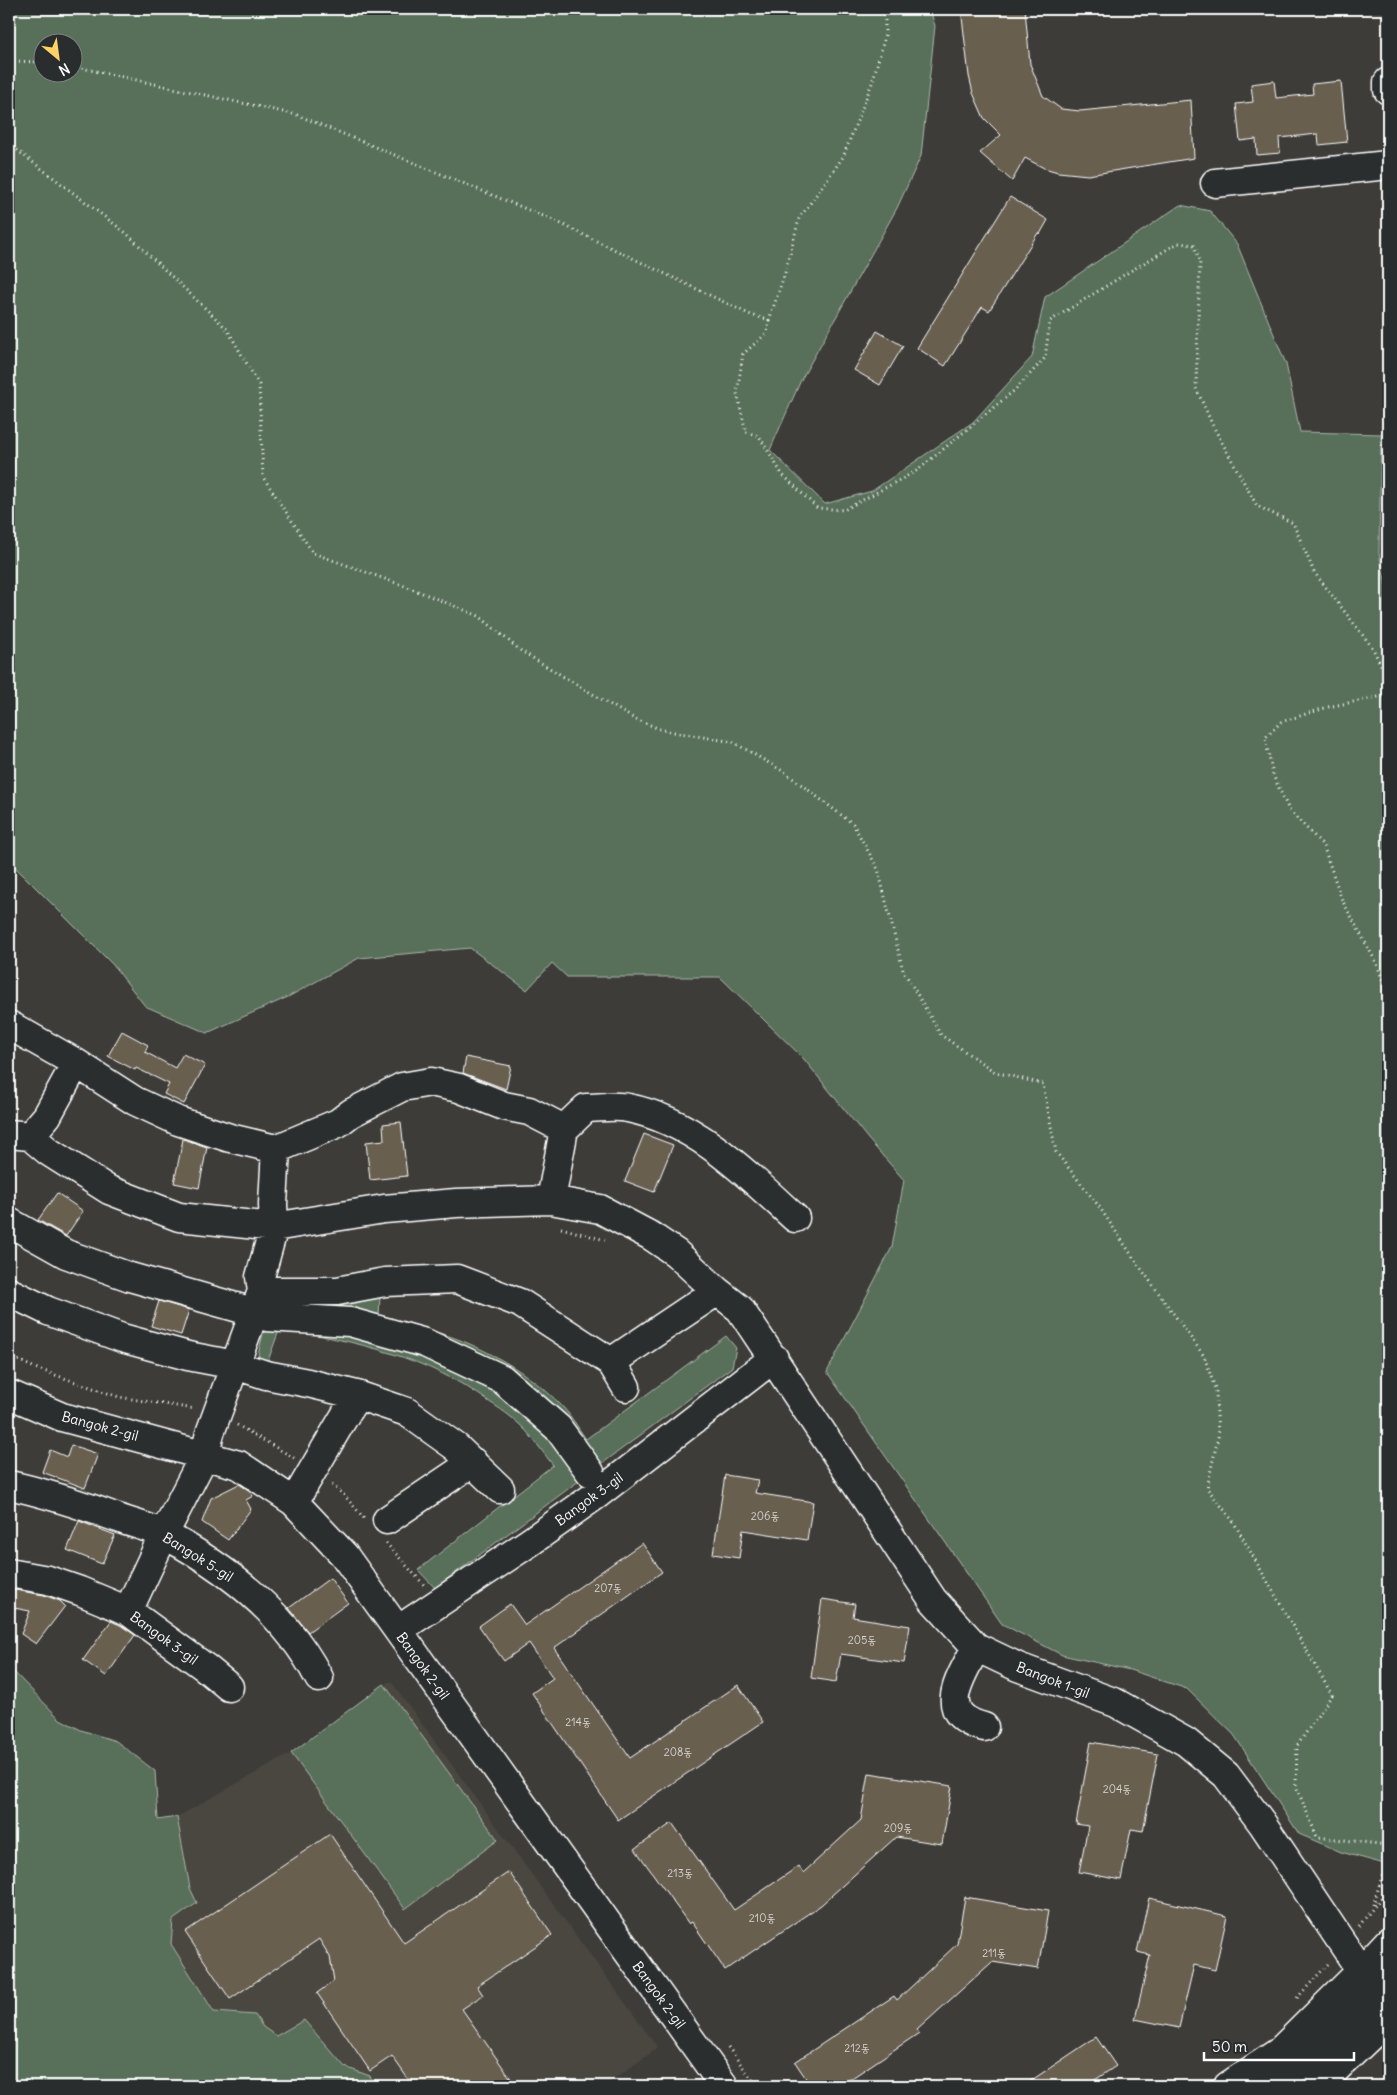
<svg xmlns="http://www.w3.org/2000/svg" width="1397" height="2095" font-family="Delius,'Poor Story',sans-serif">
  <rect width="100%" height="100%" fill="#3d3c38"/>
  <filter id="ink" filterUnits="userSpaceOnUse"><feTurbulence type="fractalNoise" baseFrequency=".02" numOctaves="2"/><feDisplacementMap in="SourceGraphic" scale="10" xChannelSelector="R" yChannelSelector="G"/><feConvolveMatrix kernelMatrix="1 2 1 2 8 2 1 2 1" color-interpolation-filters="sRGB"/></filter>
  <g filter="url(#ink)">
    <path fill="#4a463f" d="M391,1681L658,2048L604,2086H374L369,2076L345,2067L304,2020L276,2036L263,2027L255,2015L214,2012L171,1944L173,1920L197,1903L190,1888L177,1817L291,1753L384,1684Z"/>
    <path fill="#596f5a" stroke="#acb7ac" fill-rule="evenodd" d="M9,9H930L935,26L921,156L897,208L801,380L770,450L825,504L872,491L973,422L1032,357L1045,297L1180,205L1210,211L1237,244L1286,364L1300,432L1381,434L1379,553L1388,594V1865L1341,1852L1299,1834L1234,1735L1187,1689L1130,1670L1062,1655L1002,1624L827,1372L892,1247L904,1180L868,1139L803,1058L720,977H567L552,963L527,990L470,948L359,958L288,997L207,1033L145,1006L113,965L9,861ZM42,42H72V72H42Z
      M380,1293L379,1321C395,1324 412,1326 428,1330C475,1341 528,1371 561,1405C571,1415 578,1428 586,1439L726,1336L736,1348L732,1367L435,1588L418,1570L553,1465C544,1454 536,1442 527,1432C517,1421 504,1411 491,1403C427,1356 357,1342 280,1328L266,1366L258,1355L271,1299Z
      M9,1667L60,1719L81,1730L116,1741L155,1771L158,1820L177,1817L190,1888L197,1903L173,1920L171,1944L214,2012L255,2015L263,2027L276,2036L304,2020L345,2067L370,2076L374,2086H9Z
      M384,1684L498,1840L405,1909L291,1753Z"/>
    <path fill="#685f50" stroke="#fff" d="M961,9H1025L1030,64L1043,96L1061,109L1080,111L1191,100L1194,158L1088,175L1058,172L1044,168L1025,158L1012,181L980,153L1001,135L984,118L973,93L969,76Z
      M1274,81L1276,98L1313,94L1312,84L1341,81L1347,142L1319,145L1318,134L1279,138L1280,153L1257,155L1256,139L1240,141L1236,104L1253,102L1251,84Z
      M1010,197L1048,220L1040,234L1038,233L989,311L982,307L945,366L917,348Z
      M877,331L903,346L880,385L854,370Z
      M122,1031L148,1045L145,1052L175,1068L183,1054L205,1065L184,1104L164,1094L169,1084L136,1068L135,1070L108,1056Z
      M466,1057L511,1066L506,1089L463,1073Z
      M401,1122L407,1176L370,1180L366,1142L384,1140L383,1124Z
      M644,1134L673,1145L654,1192L625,1181Z
      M183,1139L207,1147L199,1188L174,1183Z
      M57,1193L83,1211L66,1236L38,1220Z
      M159,1301L189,1310L181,1335L151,1326Z
      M71,1445L98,1454L85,1488L42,1472L50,1450L67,1457Z
      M725,1475L758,1480L755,1493L813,1502L807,1540L743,1530L739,1558L713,1554Z
      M239,1484L250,1491L253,1496L246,1500L251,1509L228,1540L202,1522L211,1498Z
      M79,1521L115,1535L102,1564L67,1550Z
      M642,1543L662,1572L554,1648L630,1758L738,1685L763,1722L618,1820L532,1693L553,1678L529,1643L504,1661L479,1626L510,1604L525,1625Z
      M330,1578L348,1603L308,1632L289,1608Z
      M9,1589L44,1595L60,1601L65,1606L36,1644L21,1634L30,1611L9,1607Z
      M822,1599L855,1604L853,1617L910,1626L904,1663L841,1654L836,1682L811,1678Z
      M111,1621L120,1625L135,1635L106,1676L83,1660Z
      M1091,1742L1158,1754L1143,1831L1131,1829L1121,1880L1079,1872L1088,1826L1076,1824Z
      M869,1773L952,1786L942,1844L896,1837L821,1905L725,1970L692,1922L689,1924L635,1849L672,1823L734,1910L799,1866L803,1873L861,1820Z
      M330,1834L404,1943L509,1872L552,1935L477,1986L483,1995L462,2009L516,2086H413L392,2056L370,2071L317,1993L334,1981L330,1957L319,1939L230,1999L185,1932Z
      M965,1897L1048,1911L1038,1969L992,1962L917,2030L919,2033L840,2086H811L795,2062L894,1996L897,2000L957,1944Z
      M1149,1898L1227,1916L1215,1970L1194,1965L1179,2028L1135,2019L1150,1955L1137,1952Z
      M1096,2037L1116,2066L1086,2086H1023Z"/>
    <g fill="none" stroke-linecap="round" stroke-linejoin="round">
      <defs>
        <path id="minor" d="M1388,82V90
          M1215,183L1388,165
          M9,1025L76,1063L135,1101L178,1121L230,1138L276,1149
          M9,1134L30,1136L49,1152L109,1190L179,1217L274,1227L384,1209L456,1203L551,1200L600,1209L651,1236L676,1253L717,1291L740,1309L933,1600L976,1647L1018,1667L1116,1703L1186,1742L1226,1775L1262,1823L1361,1971
          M30,1136L47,1116L76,1063
          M551,1200L564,1129L586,1108C599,1108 615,1105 628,1108C695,1121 747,1174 795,1218
          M9,1222L66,1254L130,1277L239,1308
          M262,1291H337L385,1282L457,1279L520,1303L611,1362L626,1387
          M9,1292L48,1311L122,1338L188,1356L235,1365L266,1375L308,1383L357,1395L407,1412L456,1447L500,1489
          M267,1317L350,1322L425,1343L502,1379L558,1428L590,1472
          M611,1362L717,1291
          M9,1394L62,1417L239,1465L294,1502L344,1555L724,2086
          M9,1485C47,1493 82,1505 118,1518C133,1524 151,1527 165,1535C227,1568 286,1614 319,1678
          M294,1502L357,1395
          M387,1520L473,1462
          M9,1573L48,1580L80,1591L128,1611L206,1668L229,1687
          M128,1611L164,1534L205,1454L210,1433L262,1291L260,1277L274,1227L273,1204L276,1149L338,1123L351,1113L402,1087L431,1082L459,1088L504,1106L529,1111L564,1129
          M398,1630L530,1542L599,1493L774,1358
          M976,1647C961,1678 933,1714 984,1727
          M1228,2086L1279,2052L1361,1971L1388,1942
          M1274,2086C1315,2055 1352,2018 1388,1981
          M1318,2086L1388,2019"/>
      </defs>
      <use href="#minor" stroke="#fff" stroke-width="31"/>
      <path stroke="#fff" stroke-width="3" stroke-dasharray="1 4" stroke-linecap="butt" d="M9,61L42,62
        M72,66L297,115L553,220L751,315L769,320L785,273L799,219L843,157L872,83L885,36V9
        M9,144L126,233L227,329L259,385L263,477L313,553L410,588L479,616L521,651L631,717L662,730L733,742L786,773L853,824L878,869L903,970L941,1035L995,1072L1043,1084L1056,1152L1098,1205L1137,1263L1204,1356L1216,1391L1218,1437L1207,1488L1233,1521L1332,1695L1297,1746L1296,1786L1317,1837L1388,1845
        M769,320L767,333L743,354L737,393L746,432L759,436L782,474L817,508L844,510L918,470L1016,389L1045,358L1050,321L1132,270L1178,243L1194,245L1200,260L1196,388L1213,426L1257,506L1293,523L1314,572L1372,647L1388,679
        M1388,695L1328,707L1281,722L1265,738L1273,775L1289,810L1323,845L1342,900L1377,964L1388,996
        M561,1228L605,1240
        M9,1356L35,1368L119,1397L195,1409
        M237,1425L294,1458
        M332,1485L343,1494L364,1518
        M386,1543L424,1585
        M1373,1905L1388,1858
        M1359,1926L1388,1889
        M1297,1998L1328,1964
        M728,2047L757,2086"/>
      <use href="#minor" stroke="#2a2d2e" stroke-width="28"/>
    </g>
  </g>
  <g text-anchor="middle" stroke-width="4" stroke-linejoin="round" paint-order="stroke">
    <g font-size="11" fill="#d9d7d3">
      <text x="765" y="1520">206동</text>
      <text x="608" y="1592">207동</text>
      <text x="862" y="1644">205동</text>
      <text x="578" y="1726">214동</text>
      <text x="678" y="1756">208동</text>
      <text x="1117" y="1793">204동</text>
      <text x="898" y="1832">209동</text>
      <text x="680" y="1877">213동</text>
      <text x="762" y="1922">210동</text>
      <text x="994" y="1957">211동</text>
      <text x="857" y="2052">212동</text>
    </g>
    <g font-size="14" fill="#fff" stroke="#2a2d2e">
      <text transform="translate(100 1426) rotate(15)" y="5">Bangok 2-gil</text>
      <text transform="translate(589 1499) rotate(-36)" y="5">Bangok 3-gil</text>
      <text transform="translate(198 1557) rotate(32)" y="5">Bangok 5-gil</text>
      <text transform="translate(164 1638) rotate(36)" y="5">Bangok 3-gil</text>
      <text transform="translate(423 1666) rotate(54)" y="5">Bangok 2-gil</text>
      <text transform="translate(1053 1680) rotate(21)" y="5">Bangok 1-gil</text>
      <text transform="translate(659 1995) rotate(54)" y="5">Bangok 2-gil</text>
    </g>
  </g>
  <rect width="1397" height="2095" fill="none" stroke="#2a2d2e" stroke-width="30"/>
  <rect x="15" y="15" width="1367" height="2065" fill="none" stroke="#fff" stroke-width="2" filter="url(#ink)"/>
  <g transform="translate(58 58) rotate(151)"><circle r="24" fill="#2a2d2e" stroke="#7f8182"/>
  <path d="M0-4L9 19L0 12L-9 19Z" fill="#ffd166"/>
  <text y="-8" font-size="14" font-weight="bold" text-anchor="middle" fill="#ffffff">N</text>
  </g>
  <path d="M1204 2052v8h150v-8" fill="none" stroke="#ffffff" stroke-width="2.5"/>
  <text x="1212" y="2052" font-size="15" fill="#ffffff" stroke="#2a2d2e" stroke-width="4" paint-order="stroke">50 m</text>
</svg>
